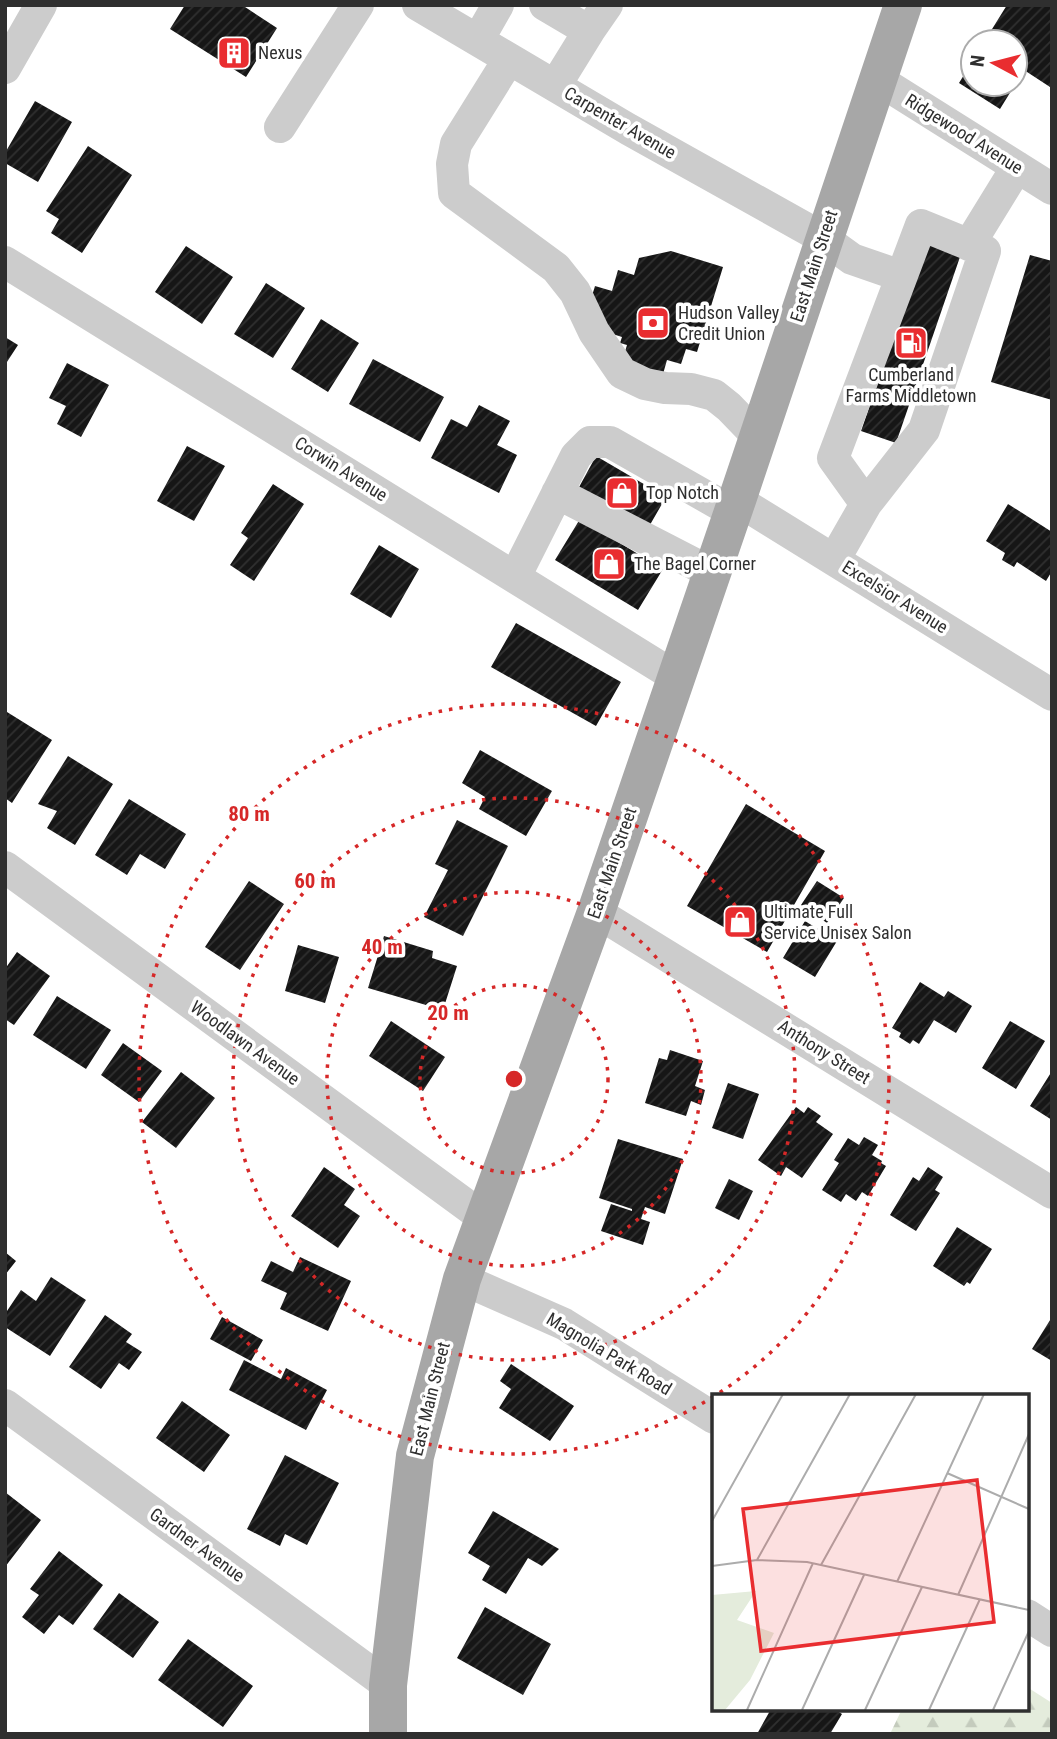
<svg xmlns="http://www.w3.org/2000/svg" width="1057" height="1739" font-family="'Roboto Condensed',sans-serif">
  <defs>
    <pattern id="forest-firs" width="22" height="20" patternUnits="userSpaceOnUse" patternTransform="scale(1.75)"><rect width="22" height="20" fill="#e4ecdc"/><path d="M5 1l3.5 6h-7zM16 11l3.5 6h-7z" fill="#c4cbbd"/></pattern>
    <pattern id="building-hatch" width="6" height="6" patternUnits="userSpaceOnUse" patternTransform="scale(1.75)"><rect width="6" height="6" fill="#161616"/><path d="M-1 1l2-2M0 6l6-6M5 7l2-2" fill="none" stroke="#303030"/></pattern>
  </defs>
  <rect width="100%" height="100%" fill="#fff"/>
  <path fill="url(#forest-firs)" d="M1027,1687L1052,1703V1734H890L902,1709H1027Z"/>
  <path fill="url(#building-hatch)" d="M185,5H242L277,28L246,77L170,29Z
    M1007,5H1052V84L1050,87L1024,70L1000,109L959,83L973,60V84H1015V42H984Z
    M35,101L72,122L38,182L5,163V153Z
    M88,146L132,175L82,253L51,233L59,219L46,211Z
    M927,243L961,254L896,443L861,431Z
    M186,246L233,277L202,324L155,292Z
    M671,251L723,267L697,352L686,349L681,364L667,360L661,381L620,368L627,345L620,343L622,337L597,329L587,312L595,286L612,291L618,270L634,275L639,258Z
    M1030,255L1052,261V400L991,382Z
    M266,283L305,308L273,358L234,334Z
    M321,319L359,343L328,392L291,369Z
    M5,337L18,345L5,365Z
    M373,359L444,397L420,442L349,404Z
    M67,363L109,385L81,437L57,424L66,406L49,398Z
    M479,405L510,421L497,445L517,455L499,493L431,458L451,419L467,427Z
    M187,446L225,466L194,521L157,501Z
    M596,456L666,497L647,530L578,489Z
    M273,484L304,504L254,581L230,565L248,538L241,533Z
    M1008,504L1052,532V571L1046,581L1017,562L1014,567L1002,560L1005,553L986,541Z
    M580,519L663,569L638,610L555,560Z
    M379,545L419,569L391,618L350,594Z
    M516,623L621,682L596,726L491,667Z
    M7,712L52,740L12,803L5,798V715Z
    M480,750L552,791L526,836L479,809L485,797L462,783Z
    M68,756L113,784L75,845L47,828L57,811L38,804Z
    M129,799L186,834L165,869L140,854L127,875L95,855Z
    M746,804L825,851L767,952L687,906Z
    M457,820L508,846L463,936L424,917L448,870L435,864Z
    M249,881L284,904L240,970L205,947Z
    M817,881L844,898L827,923L801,905Z
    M805,921L837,941L815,977L783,958Z
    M384,936L433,951L432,958L457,966L443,1010L368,988Z
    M298,945L339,957L325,1003L285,991Z
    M17,952L50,976L14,1025L5,1019V969Z
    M920,982L944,997L948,991L972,1006L956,1033L934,1020L919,1044L913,1040L910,1044L899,1037L901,1033L892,1028Z
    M57,996L111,1030L86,1069L33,1035Z
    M391,1021L445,1057L423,1091L369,1056Z
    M1010,1021L1045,1041L1016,1089L982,1068Z
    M123,1043L162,1071L139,1102L101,1075Z
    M670,1050L703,1061L695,1086L705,1090L701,1105L691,1101L686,1116L645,1103L659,1058L667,1060Z
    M1052,1071V1120L1030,1106Z
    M181,1072L215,1098L176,1148L142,1122Z
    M728,1083L759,1094L743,1139L712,1128Z
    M796,1107L804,1113L808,1107L821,1116L816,1122L833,1134L802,1178L786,1167L781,1176L758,1160Z
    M864,1137L878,1145L872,1155L882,1161L881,1163L886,1166L868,1196L862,1192L856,1201L846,1194L841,1202L822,1190L839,1163L834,1160L848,1138L859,1145Z
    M618,1139L683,1159L665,1214L645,1207L641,1219L650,1222L643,1245L601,1231L611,1204L632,1211V1209L599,1198Z
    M324,1167L355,1189L344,1205L360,1216L338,1248L291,1216Z
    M928,1167L943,1177L935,1190L940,1193L916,1231L890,1215L913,1177L919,1181Z
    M729,1179L753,1191L739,1220L715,1208Z
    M957,1227L992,1249L970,1284L967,1282L964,1286L933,1266Z
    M5,1252L16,1261L5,1275Z
    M300,1257L351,1281L328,1331L280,1309L287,1293L261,1281L271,1261L293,1272Z
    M51,1277L86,1300L50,1356L5,1327V1314L21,1290L36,1301Z
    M105,1315L132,1334L126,1342L142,1352L129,1370L119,1363L101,1389L69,1367Z
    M222,1317L263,1340L251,1361L210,1339Z
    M1052,1317V1361L1032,1349Z
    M244,1360L281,1379L286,1368L327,1390L306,1430L229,1390Z
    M511,1364L574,1406L550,1441L499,1408L511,1389L500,1381Z
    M182,1401L230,1435L204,1472L156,1438Z
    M285,1455L339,1483L307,1545L285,1534L280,1546L247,1529Z
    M5,1492L41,1520L5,1567Z
    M493,1511L559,1549L542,1566L528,1558L506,1594L482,1580L490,1566L468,1553Z
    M59,1551L103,1585L73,1625L59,1615L44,1634L22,1617L39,1595L30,1589Z
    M119,1593L159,1622L133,1658L93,1629Z
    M485,1607L551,1644L523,1695L457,1658Z
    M188,1639L253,1686L223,1727L158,1680Z
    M771,1709H834L842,1714L830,1734H757Z"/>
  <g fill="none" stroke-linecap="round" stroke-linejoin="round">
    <path stroke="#ccc" stroke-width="32" d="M418,5L628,129L823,238L852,259L901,276
      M545,5L589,31L607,5
      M478,40L498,5
      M509,59L456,144L452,164L454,193L556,268L575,292L594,332L622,373L645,384L665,388L691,389L714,395L729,407L758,437
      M5,68L41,5
      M877,79L1052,189
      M555,86L589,31
      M280,127L358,5
      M969,245L1017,167
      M5,262L676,677
      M557,493L712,573
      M737,500L1052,695
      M834,560L866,504L833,458L921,225L985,251L924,430L866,504
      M515,577L576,456L590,442H610L733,512
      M5,867L484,1218
      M596,912L1052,1193
      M462,1279L564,1324L714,1418
      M5,1405L388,1685
      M1027,1615L1052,1631"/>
    <path stroke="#a7a7a7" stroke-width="38" d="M388,1734V1685L415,1456L462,1279L596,912L737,500L903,5"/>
  </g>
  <g fill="none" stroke="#d62828" stroke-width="3.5" stroke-dasharray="3.5 7">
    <circle cx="514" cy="1079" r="94"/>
    <circle cx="514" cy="1079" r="187"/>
    <circle cx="514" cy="1079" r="281"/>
    <circle cx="514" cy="1079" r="375"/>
  </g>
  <defs>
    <symbol id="building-square" viewBox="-11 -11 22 22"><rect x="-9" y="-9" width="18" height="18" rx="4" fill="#e92d30" stroke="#fff"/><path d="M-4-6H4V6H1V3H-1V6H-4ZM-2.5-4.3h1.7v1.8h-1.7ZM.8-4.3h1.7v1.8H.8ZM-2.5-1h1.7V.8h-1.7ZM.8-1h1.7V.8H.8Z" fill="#fff"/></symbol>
    <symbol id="bank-square" viewBox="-11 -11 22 22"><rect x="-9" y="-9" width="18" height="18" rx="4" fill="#e92d30" stroke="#fff"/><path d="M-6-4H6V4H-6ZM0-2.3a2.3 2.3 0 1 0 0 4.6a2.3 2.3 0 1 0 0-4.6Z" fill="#fff"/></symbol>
    <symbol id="fuel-square" viewBox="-11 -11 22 22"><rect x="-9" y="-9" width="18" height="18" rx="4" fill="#e92d30" stroke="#fff"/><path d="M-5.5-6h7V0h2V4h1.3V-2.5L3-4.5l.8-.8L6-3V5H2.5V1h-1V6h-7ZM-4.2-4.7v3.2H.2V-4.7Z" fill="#fff"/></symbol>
    <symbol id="shop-square" viewBox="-11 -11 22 22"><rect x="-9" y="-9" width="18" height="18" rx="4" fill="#e92d30" stroke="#fff"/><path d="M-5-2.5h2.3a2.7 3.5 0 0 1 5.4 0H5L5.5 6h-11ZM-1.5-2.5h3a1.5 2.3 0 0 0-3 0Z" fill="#fff"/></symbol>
  </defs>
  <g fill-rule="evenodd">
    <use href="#building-square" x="215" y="34" width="38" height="38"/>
    <use href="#bank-square" x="634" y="304" width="38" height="38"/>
    <use href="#fuel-square" x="892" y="324" width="38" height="38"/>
    <use href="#shop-square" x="603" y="474" width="38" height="38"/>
    <use href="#shop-square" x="590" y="545" width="38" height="38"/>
    <use href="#shop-square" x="721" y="903" width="38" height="38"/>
  </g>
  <g text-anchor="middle" stroke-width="7" stroke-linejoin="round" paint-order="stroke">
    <g font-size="18" fill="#2f2f2f" stroke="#fff" text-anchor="start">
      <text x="258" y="59">Nexus</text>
      <text x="678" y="319">Hudson Valley<tspan x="678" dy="21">Credit Union</tspan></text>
      <text x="911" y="381" text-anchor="middle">Cumberland<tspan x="911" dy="21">Farms Middletown</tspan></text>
      <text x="646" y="499">Top Notch</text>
      <text x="634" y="570">The Bagel Corner</text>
      <text x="764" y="918">Ultimate Full<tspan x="764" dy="21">Service Unisex Salon</tspan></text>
    </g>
    <g font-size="18" fill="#2f2f2f" stroke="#fff">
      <text transform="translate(620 123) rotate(30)" y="6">Carpenter Avenue</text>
      <text transform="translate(964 134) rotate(32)" y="6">Ridgewood Avenue</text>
      <text transform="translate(814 266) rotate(-72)" y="6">East Main Street</text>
      <text transform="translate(341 469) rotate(32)" y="6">Corwin Avenue</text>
      <text transform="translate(895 597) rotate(32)" y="6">Excelsior Avenue</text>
      <text transform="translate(612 863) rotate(-71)" y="6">East Main Street</text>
      <text transform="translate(245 1043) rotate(36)" y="6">Woodlawn Avenue</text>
      <text transform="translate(824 1052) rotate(32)" y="6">Anthony Street</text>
      <text transform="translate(609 1354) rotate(31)" y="6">Magnolia Park Road</text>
      <text transform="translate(430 1399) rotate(-76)" y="6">East Main Street</text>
      <text transform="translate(197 1545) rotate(36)" y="6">Gardner Avenue</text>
    </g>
  </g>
  <g transform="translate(712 1394)">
    <rect width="317" height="317" fill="#fff"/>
    <path d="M44,197L25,226L62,239L38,286L13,316H0V201Z" fill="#e4ecdc"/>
    <path fill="none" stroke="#acacac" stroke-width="2" d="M235,79L317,115M0,127L71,0M45,166L138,0M109,171L204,0M0,172L45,166L95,168L317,216M185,188L272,0M246,201L317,40M35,316L101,169M90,316L152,181M153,316L210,193M217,316L268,205M281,316L317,237"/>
    <path fill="#e92d30" fill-opacity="0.15" stroke="#e92d30" stroke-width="3.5" d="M265,86L282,228L49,257L31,115Z"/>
    <rect width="317" height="317" fill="none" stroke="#2f2f2f" stroke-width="3.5"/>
  </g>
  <circle cx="514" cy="1079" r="10" fill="#d62828" stroke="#fff" stroke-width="3.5"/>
  <g font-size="21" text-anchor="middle" font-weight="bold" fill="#d62828" stroke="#fff" stroke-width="7" stroke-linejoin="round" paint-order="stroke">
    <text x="249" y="821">80 m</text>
    <text x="315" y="888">60 m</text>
    <text x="382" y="954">40 m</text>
    <text x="448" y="1020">20 m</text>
  </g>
  <rect width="1057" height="1739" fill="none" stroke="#2f2f2f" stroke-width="14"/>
  <g transform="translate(994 63) rotate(277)"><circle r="33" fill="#ffffff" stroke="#acacac" stroke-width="2"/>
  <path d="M0-5L12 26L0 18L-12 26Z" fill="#e92d30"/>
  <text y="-10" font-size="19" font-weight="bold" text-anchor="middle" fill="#2f2f2f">N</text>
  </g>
</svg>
